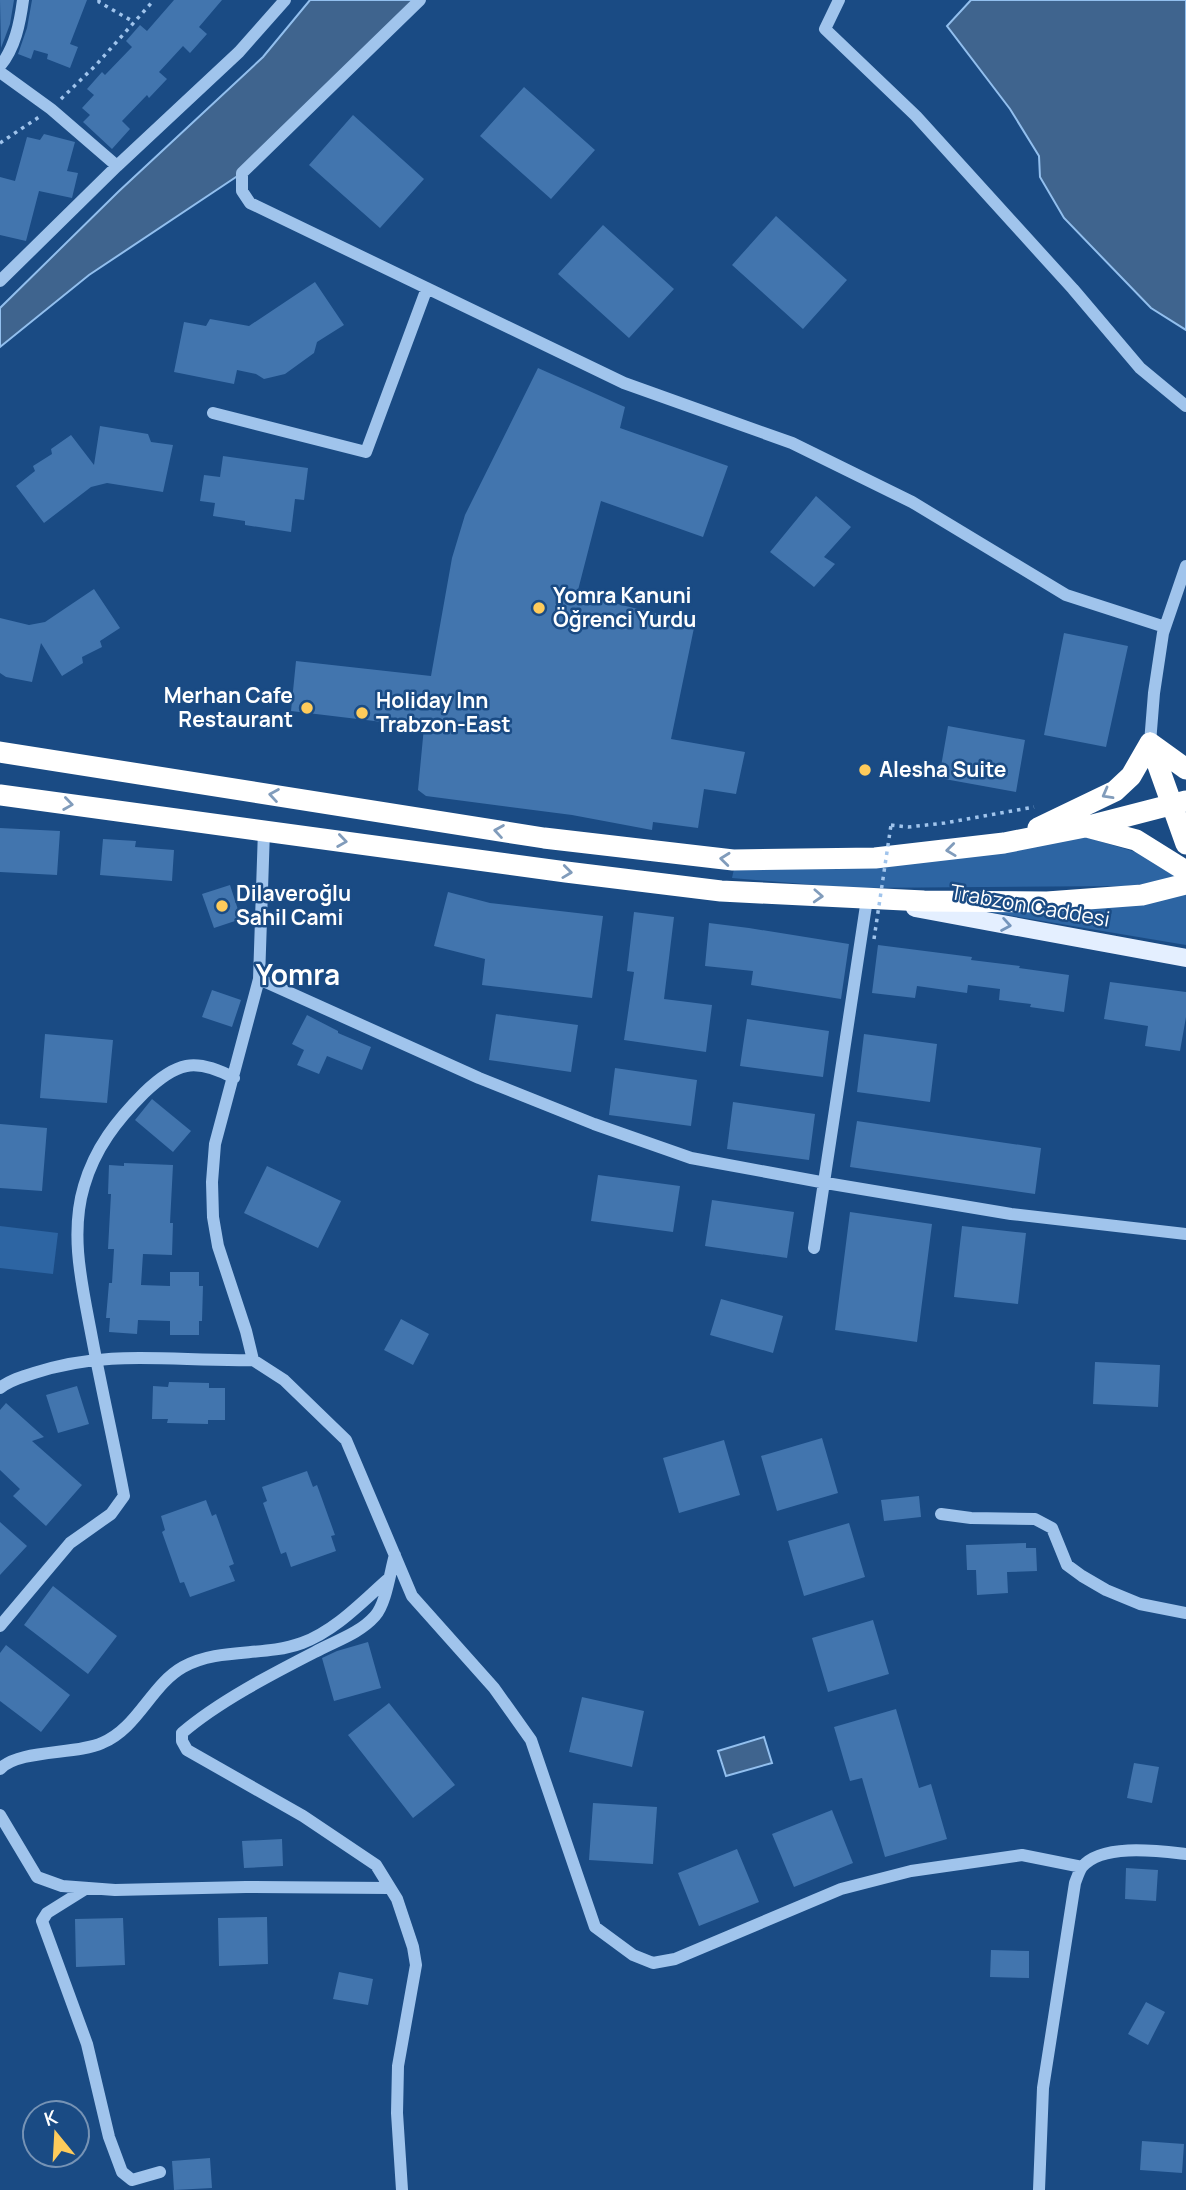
<svg xmlns="http://www.w3.org/2000/svg" width="1186" height="2190" font-family="Manrope,sans-serif">
  <rect width="100%" height="100%" fill="#1a4b84"/>
  <path fill="#2d65a3" d="M1082,836L1139,853L1182,880L1125,886L853,888L732,878L734,869Z
    M1186,893V945L977,910Z
    M0,1226L58,1233L53,1274L0,1268Z"/>
  <path fill="#3f648e" stroke="#92bfee" stroke-width="2" d="M310,0H420L242,173L89,275L0,347V308L118,192L263,57Z
    M971,0H1186V330L1151,308L1064,218L1040,177L1039,156L1010,109L947,26Z
    M764,1737L772,1763L726,1776L718,1751Z"/>
  <path fill="#4275ae" d="M0,0H14L10,24L1,48Z
    M32,0H87L70,44L78,47L70,68L47,59L48,54L34,50L31,59L18,54L27,28Z
    M174,0H222L199,27L207,34L190,53L183,46L159,72L167,79L149,98L147,95L122,121L130,129L112,149L83,122L90,115L82,108L94,95L87,89L102,72L105,75L132,47L126,41L140,25L147,31Z
    M524,87L595,150L551,199L480,136Z
    M353,115L424,179L380,228L309,165Z
    M44,134L75,142L67,171L78,173L72,198L39,191L26,241L0,235V177L15,181L27,137L40,140Z
    M776,216L847,280L803,329L732,265Z
    M603,225L674,289L629,338L558,274Z
    M315,282L344,325L317,342L314,353L285,374L264,379L256,374L237,370L234,384L174,372L184,322L206,326L210,319L249,326Z
    M538,368L625,407L620,428L728,466L703,537L601,501L577,594L695,623L671,739L745,752L736,794L704,789L698,828L653,822L652,830L572,815L426,796L418,790L424,727L291,711L296,661L431,676L452,558L465,515Z
    M100,426L148,434L151,442L173,445L163,492L107,483L91,487L44,523L16,486L35,471L33,466L52,454L51,449L71,435L94,465Z
    M223,456L308,468L304,500L295,499L291,532L245,525V521L213,516L215,503L200,501L204,475L220,477Z
    M816,496L851,527L824,557L835,564L814,587L770,552Z
    M94,589L120,628L100,641L102,647L82,657L83,663L62,676L41,643L32,682L6,677L0,673V618L29,625L45,622Z
    M1064,633L1128,646L1106,747L1044,735Z
    M948,726L1025,740L1016,792L939,778Z
    M0,828L60,831L57,875L0,872Z
    M103,839L136,841L135,847L174,850L172,881L100,875Z
    M230,885L241,919L214,928L202,894Z
    M448,892L490,903L603,916L592,998L482,985L485,959L434,946Z
    M634,912L674,917L664,999L712,1005L706,1052L624,1040L634,972L627,971Z
    M709,923L749,928L849,944L841,999L751,985L753,971L705,966Z
    M878,945L972,957L971,960L1020,966L1019,968L1069,975L1064,1012L1030,1007L1031,1004L999,1000L1000,989L968,985L967,993L917,986L915,998L872,993Z
    M1110,982L1186,992V1017L1180,1051L1145,1046L1148,1026L1104,1019Z
    M212,990L241,1000L232,1027L202,1017Z
    M496,1014L578,1025L571,1072L489,1060Z
    M307,1015L338,1031V1033L371,1047L362,1070L327,1056L319,1074L297,1065L304,1050L292,1044Z
    M747,1019L829,1031L823,1077L740,1066Z
    M45,1034L113,1040L107,1103L40,1098Z
    M864,1034L937,1044L930,1102L857,1092Z
    M615,1068L697,1080L691,1126L609,1115Z
    M152,1099L191,1131L173,1152L135,1120Z
    M733,1102L815,1114L809,1160L727,1149Z
    M857,1121L1041,1148L1035,1194L850,1167Z
    M0,1124L47,1128L42,1191L0,1188Z
    M124,1163L173,1165L170,1223H173L172,1255L143,1254L141,1285L170,1286V1272H199V1286H203L202,1321H199V1335H170V1321L138,1320L137,1334L109,1332L110,1318H106L109,1283H112L114,1249H108L111,1194H108L109,1165L124,1166Z
    M267,1166L341,1201L318,1248L244,1213Z
    M598,1175L680,1186L673,1232L591,1221Z
    M712,1200L794,1212L787,1258L705,1246Z
    M850,1212L932,1224L917,1342L835,1330Z
    M962,1226L1026,1233L1018,1304L954,1297Z
    M721,1299L783,1316L773,1353L710,1335Z
    M401,1319L429,1334L413,1365L384,1350Z
    M1095,1362L1160,1365L1158,1407L1093,1404Z
    M169,1382L209,1383V1388H225V1420H208V1424L167,1423L168,1419H152L153,1386L168,1387Z
    M77,1386L89,1424L58,1433L46,1395Z
    M6,1403L44,1437L32,1441L82,1485L46,1526L13,1496L20,1489L0,1470V1410Z
    M822,1438L838,1493L777,1511L761,1456Z
    M724,1440L740,1495L679,1513L663,1458Z
    M307,1471L313,1487L317,1485L335,1535L331,1536L336,1551L291,1567L286,1552L281,1554L263,1503L267,1501L262,1487Z
    M919,1496L921,1517L884,1521L881,1500Z
    M206,1500L212,1516L216,1514L234,1564L229,1566L235,1581L190,1597L184,1582L180,1583L162,1532L165,1530L161,1516Z
    M0,1522L27,1546L0,1575Z
    M849,1523L865,1577L804,1596L788,1541Z
    M1026,1543V1548H1036L1037,1571L1007,1572L1008,1593L977,1595L976,1570H967L966,1545Z
    M53,1586L117,1636L88,1674L24,1625Z
    M873,1620L889,1674L828,1692L812,1638Z
    M368,1642L381,1688L334,1701L322,1658L337,1651Z
    M6,1645L70,1695L41,1732L0,1701V1653Z
    M582,1697L644,1711L632,1767L569,1752Z
    M389,1703L455,1785L413,1818L348,1735Z
    M896,1709L919,1788L931,1784L947,1839L885,1857L862,1778L850,1781L834,1727Z
    M1134,1763L1159,1767L1152,1803L1127,1798Z
    M593,1803L657,1807L653,1864L589,1860Z
    M832,1810L853,1863L794,1887L772,1834Z
    M282,1839L283,1866L244,1868L242,1841Z
    M737,1849L759,1902L699,1926L678,1873Z
    M1126,1868L1158,1870L1156,1901L1125,1899Z
    M267,1917L268,1964L219,1966L218,1918Z
    M123,1918L125,1965L76,1967L75,1919Z
    M991,1950L1029,1951V1978L990,1977Z
    M339,1972L373,1979L368,2005L333,1999Z
    M1146,2002L1165,2012L1148,2045L1128,2034Z
    M1142,2141L1184,2144L1182,2173L1140,2170Z
    M210,2158L212,2188L174,2190L172,2161Z"/>
  <g fill="none" stroke-linecap="round" stroke-linejoin="round">
    <path stroke="#a0c4ec" stroke-width="3.5" stroke-dasharray="3.5 5" stroke-linecap="butt" d="M99,0V2L134,22
      M61,99L96,65L154,0
      M0,143L39,117
      M891,825L908,827L945,823L1034,807"/>
    <path stroke="#a0c4ec" stroke-width="12" d="M420,0L242,173V191L250,203L624,383L792,443L912,502L1066,595L1165,627
      M839,0L825,29L916,116L1073,289L1140,368L1186,406
      M0,66C15,48 20,23 23,0
      M0,72L51,109L117,166
      M0,281L117,166L239,52L285,0
      M213,413L366,452L427,288
      M1150,743L1154,693L1163,633L1186,566
      M259,979L479,1078L594,1124L691,1158L826,1183L1011,1214L1186,1234
      M814,1248L867,899
      M253,1360L284,1380L346,1440L412,1596L494,1688L531,1740L595,1927L633,1955L653,1963L675,1959L841,1889L911,1871L1022,1855L1082,1867
      M0,1388C10,1380 22,1377 34,1373C110,1348 176,1362 253,1360L246,1331L218,1246L213,1217L212,1182L215,1144L259,979L264,830
      M941,1514L971,1518L1035,1519L1052,1528L1067,1565L1082,1576L1106,1590L1140,1604L1186,1613
      M395,1555C390,1572 386,1604 375,1616C359,1634 335,1641 315,1652C272,1674 218,1702 182,1733V1741L187,1750L303,1816L376,1865L397,1899L413,1947L416,1965L398,2066L397,2113L402,2190
      M0,1626L70,1543L111,1514L124,1496C114,1443 102,1391 92,1338C83,1289 69,1236 84,1186C95,1148 117,1120 144,1093C176,1062 195,1057 234,1078
      M0,1769C19,1749 76,1755 102,1743C138,1728 151,1685 183,1667C219,1647 264,1657 302,1643C335,1631 362,1602 387,1580
      M0,1815L37,1877L62,1886L115,1890L246,1887L389,1888
      M87,1888L47,1913L42,1921L87,2044L109,2137L122,2172L132,2180L160,2172
      M1039,2190L1043,2088L1075,1883C1077,1878 1079,1871 1082,1867C1102,1843 1159,1851 1186,1854"/>
    <path stroke="#e4efff" stroke-width="18" d="M915,908L1186,958"/>
    <path stroke="#fff" stroke-width="21" d="M1150,743L1186,844
      M1150,743L1186,769
      M0,752L544,838L733,860L875,858L1004,843L1085,827L1186,801
      M0,795L566,872L721,891L924,901L1047,902L1142,895L1186,884
      M1087,827L1136,840L1186,871
      M1038,828L1115,791L1131,776L1150,743"/>
    <path stroke="#a0c4ec" stroke-width="3.5" stroke-dasharray="3.5 5" stroke-linecap="butt" d="M874,939L891,825"/>
  </g>
  <defs><path id="oneway-chevron" d="M-2-3.5L2.5 0L-2 3.5" fill="none" stroke-width="1.6" stroke-linecap="round" stroke-linejoin="round" transform="scale(1.75)"/></defs>
  <g stroke="#819cbb">
    <use href="#oneway-chevron" transform="translate(1107 794) rotate(151)"/>
    <use href="#oneway-chevron" transform="translate(274 795) rotate(-171)"/>
    <use href="#oneway-chevron" transform="translate(68 804) rotate(8)"/>
    <use href="#oneway-chevron" transform="translate(499 831) rotate(-171)"/>
    <use href="#oneway-chevron" transform="translate(342 841) rotate(8)"/>
    <use href="#oneway-chevron" transform="translate(951 850) rotate(173)"/>
    <use href="#oneway-chevron" transform="translate(725 859) rotate(-174)"/>
    <use href="#oneway-chevron" transform="translate(567 872) rotate(7)"/>
    <use href="#oneway-chevron" transform="translate(818 896) rotate(3)"/>
  </g>
  <use stroke="#7595bb" href="#oneway-chevron" transform="translate(1006 925) rotate(10)"/>
  <g fill="#fecb5b" stroke="#1a4b84" stroke-width="2.5">
    <circle cx="539" cy="608" r="7"/>
    <circle cx="307" cy="708" r="7"/>
    <circle cx="362" cy="713" r="7"/>
    <circle cx="865" cy="770" r="7"/>
    <circle cx="222" cy="906" r="7"/>
  </g>
  <g text-anchor="middle" stroke-width="5" stroke-linejoin="round" paint-order="stroke">
    <g font-size="21" font-weight="bold" fill="#fff" stroke="#1a4b84" text-anchor="start">
      <text x="553" y="603">Yomra Kanuni<tspan x="553" dy="24">Öğrenci Yurdu</tspan></text>
      <text x="293" y="703" text-anchor="end">Merhan Cafe<tspan x="293" dy="24">Restaurant</tspan></text>
      <text x="376" y="708">Holiday Inn<tspan x="376" dy="24">Trabzon-East</tspan></text>
      <text x="879" y="777">Alesha Suite</text>
      <text x="236" y="901">Dilaveroğlu<tspan x="236" dy="24">Sahil Cami</tspan></text>
    </g>
    <g font-size="21" fill="#fff" stroke="#1a4b84">
      <text transform="translate(1030 906) rotate(10)" y="7">Trabzon Caddesi</text>
    </g>
    <g font-size="28" font-weight="bold" fill="#fff" stroke="#1a4b84">
      <text x="298" y="985">Yomra</text>
    </g>
  </g>
  <g transform="translate(56 2134) rotate(342)"><circle r="33" fill="#1a4b84" stroke="#7693b5" stroke-width="2"/>
  <path d="M0-5L12 26L0 18L-12 26Z" fill="#fecb5b"/>
  <text y="-10" font-size="19" font-weight="bold" text-anchor="middle" fill="#ffffff">K</text>
  </g>
</svg>
